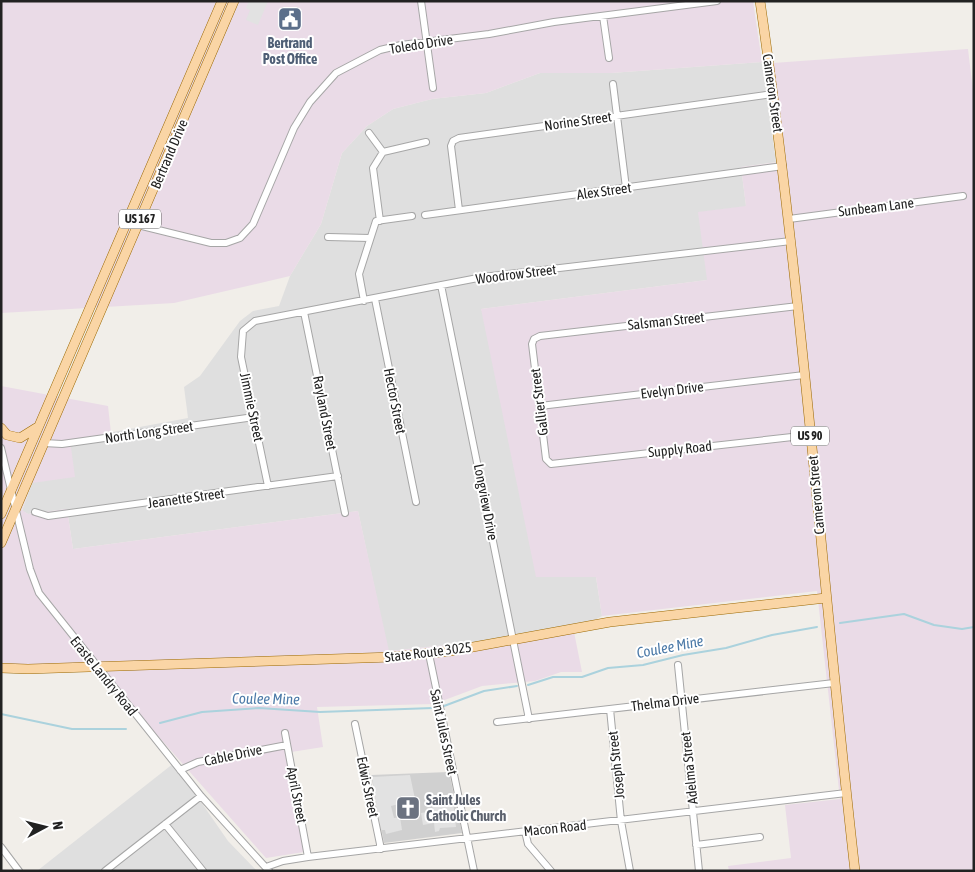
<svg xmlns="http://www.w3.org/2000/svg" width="975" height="872" font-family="'Asap Condensed',sans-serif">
  <rect width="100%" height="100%" fill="#f1eee9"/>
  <path fill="#dfdfdf" d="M762,62L776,162L741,167L746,206L707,280L481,309L596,577L602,616L574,632L388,651L358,511L73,549L67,509L28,514L22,511L32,483L70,440L188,418L184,387L200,376L240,321L253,311L279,306L290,276L321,224L342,153L367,126L393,109L432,99L486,93L540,73H611Z
    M174,763L228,841L257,871H37Z"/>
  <path fill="#eadbe7" d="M1,1H753L762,62L611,73H540L486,93L432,99L393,109L367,126L342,153L321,224L290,276L174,303L1,313Z
    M968,49L974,99V871H729L728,866L791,858L785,805L840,799L817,591L602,616L596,577H536L481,309L707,280L698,212L746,206L741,167L786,161L773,63Z
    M1,386L108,406L111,433L70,440L75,477L32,483L22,510L28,514L67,509L73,549L358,511L389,651L574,632L582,672H561L535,681L482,686L434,704L317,707L323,747L285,753L304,852L266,858L97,667L1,665Z"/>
  <path fill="#d0d0d0" d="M449,772L462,833L384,843L371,775Z"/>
  <path fill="#e2e2e2" d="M249,1H268L258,25L246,20L250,10L246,8Z
    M410,775L415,799H406L399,804L391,806L394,818L400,817L402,830L386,834L385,830H381L372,777Z
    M453,801L456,827L440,828L439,831L435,832L434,823L423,825L421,813L433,811L432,803Z"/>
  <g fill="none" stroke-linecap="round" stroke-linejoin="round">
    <path stroke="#abd2dd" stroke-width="2" d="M840,623L904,614L934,625L962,629L974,627
      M528,685L553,677H582L608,668L643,665L683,655L726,648L772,635L817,627
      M444,706L484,691L517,686
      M1,714L72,729H126
      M160,723L202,712L259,708L320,712L433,708"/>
    <defs>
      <path id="minor" d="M421,1L433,88
        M603,16L609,58
        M613,84L626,188
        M369,133L383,152L426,142
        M459,210L451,146L453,141L459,138L773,94
        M425,215L783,166
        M789,219L963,196
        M380,221L373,168L383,152
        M138,225L211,243H226L240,238L253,224L294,128L310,102L336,73L380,50L401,45L489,34L554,22L717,1
        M328,237L370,238
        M441,285L529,719
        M375,299L416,502
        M364,301L359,274L376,221L412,216
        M798,306L540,336L534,339L532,344L546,459L551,464L810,435
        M304,312L345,513
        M540,406L804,375
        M44,443L62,444L254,417
        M1,448L30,569L39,593L201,796L269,871
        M268,486L241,357L243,331L255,321L483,277L791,241
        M35,512L48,516L338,476
        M429,654L474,871
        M678,665L699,871
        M610,709L621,821L630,871
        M497,722L834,683
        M355,724L381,849
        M285,733L308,857
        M180,770L198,762L287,745
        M165,824L203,871
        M525,831L528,844L551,871
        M696,845L760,837
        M1,847L19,871
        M266,867L283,861L308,857L846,793
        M105,871L201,796"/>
      <path id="major" d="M760,1C802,290 822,581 855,871
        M1,428L7,435L20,438L36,428
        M1,514L222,1
        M1,543L234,1
        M1,668L28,669L393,657L451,651L610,622L826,598"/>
    </defs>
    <use href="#minor" stroke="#a6a6a6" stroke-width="8"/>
    <use href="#major" stroke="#9b6904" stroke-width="10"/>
    <use href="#minor" stroke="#fff" stroke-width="6"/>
    <use href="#major" stroke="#fad5a5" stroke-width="9"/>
  </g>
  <defs>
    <symbol id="civic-square" viewBox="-11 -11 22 22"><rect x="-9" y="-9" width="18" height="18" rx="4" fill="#5c6f8a" stroke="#fff"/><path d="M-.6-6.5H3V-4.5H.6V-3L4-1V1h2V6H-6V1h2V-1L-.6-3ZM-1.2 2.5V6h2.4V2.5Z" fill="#fff"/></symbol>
    <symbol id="church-square" viewBox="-11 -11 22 22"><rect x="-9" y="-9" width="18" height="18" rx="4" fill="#6b7280" stroke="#fff"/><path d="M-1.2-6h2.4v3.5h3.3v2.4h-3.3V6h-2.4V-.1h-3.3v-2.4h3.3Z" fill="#fff"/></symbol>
  </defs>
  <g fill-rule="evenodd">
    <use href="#civic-square" x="276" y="5" width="28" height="28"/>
    <use href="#church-square" x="394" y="794" width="28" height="28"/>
  </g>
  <g text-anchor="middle" stroke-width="4" stroke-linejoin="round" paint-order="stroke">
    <g fill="#fff" stroke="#646464" stroke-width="1">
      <rect x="119" y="209.5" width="42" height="19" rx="4"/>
      <rect x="791" y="426.5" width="38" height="19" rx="4"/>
    </g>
    <g font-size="12" font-weight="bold" fill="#222">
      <text x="140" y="223">US 167</text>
      <text x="810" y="440">US 90</text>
    </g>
    <g font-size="14" font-weight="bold" fill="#4e5e75" stroke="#fff">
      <text x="290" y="48">Bertrand<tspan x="290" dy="16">Post Office</tspan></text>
    </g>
    <g font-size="14" fill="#222" stroke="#fff">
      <text transform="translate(421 44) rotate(-9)" y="5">Toledo Drive</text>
      <text transform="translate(773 93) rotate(82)" y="5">Cameron Street</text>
      <text transform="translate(578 121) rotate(-8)" y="5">Norine Street</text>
      <text transform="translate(169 154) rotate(-67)" y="5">Bertrand Drive</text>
      <text transform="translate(604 191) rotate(-8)" y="5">Alex Street</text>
      <text transform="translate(876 207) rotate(-7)" y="5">Sunbeam Lane</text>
      <text transform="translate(516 274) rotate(-7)" y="5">Woodrow Street</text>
      <text transform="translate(666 321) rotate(-6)" y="5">Salsman Street</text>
      <text transform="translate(672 390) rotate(-7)" y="5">Evelyn Drive</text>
      <text transform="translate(395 401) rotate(79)" y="5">Hector Street</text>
      <text transform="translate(539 402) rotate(-97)" y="5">Gallier Street</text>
      <text transform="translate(252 407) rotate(78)" y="5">Jimmie Street</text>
      <text transform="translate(325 413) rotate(79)" y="5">Rayland Street</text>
      <text transform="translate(149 432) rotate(-8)" y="5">North Long Street</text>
      <text transform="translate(680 449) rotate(-6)" y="5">Supply Road</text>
      <text transform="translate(816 495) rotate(-95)" y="5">Cameron Street</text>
      <text transform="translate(186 498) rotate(-8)" y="5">Jeanette Street</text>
      <text transform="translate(486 502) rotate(79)" y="5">Longview Drive</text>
      <text transform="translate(428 652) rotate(-7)" y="5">State Route 3025</text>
      <text transform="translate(104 676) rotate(51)" y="5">Eraste Landry Road</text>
      <text transform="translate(665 702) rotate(-7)" y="5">Thelma Drive</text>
      <text transform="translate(444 732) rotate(78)" y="5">Saint Jules Street</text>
      <text transform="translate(233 755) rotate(-12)" y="5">Cable Drive</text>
      <text transform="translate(616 765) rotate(-96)" y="5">Joseph Street</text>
      <text transform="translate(689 768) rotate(-96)" y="5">Adelma Street</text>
      <text transform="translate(368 787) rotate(78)" y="5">Edwis Street</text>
      <text transform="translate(297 795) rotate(79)" y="5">April Street</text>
      <text transform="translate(555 828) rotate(-6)" y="5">Macon Road</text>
    </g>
    <g font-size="14" font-weight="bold" fill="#5b616d" stroke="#fff" text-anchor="start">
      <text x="426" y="805">Saint Jules<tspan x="426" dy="16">Catholic Church</tspan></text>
    </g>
    <g font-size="15" font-style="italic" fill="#4c7aa8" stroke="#fff">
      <text transform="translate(670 647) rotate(-11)" y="5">Coulee Mine</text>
      <text transform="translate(266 699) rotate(1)" y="5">Coulee Mine</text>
    </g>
  </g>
  <rect width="975" height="872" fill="none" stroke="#222222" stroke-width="5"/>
  <g transform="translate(45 827) rotate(83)" stroke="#ffffff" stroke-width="4" paint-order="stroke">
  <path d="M0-4L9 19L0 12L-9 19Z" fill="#222222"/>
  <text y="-8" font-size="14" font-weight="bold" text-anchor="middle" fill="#222222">N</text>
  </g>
</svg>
